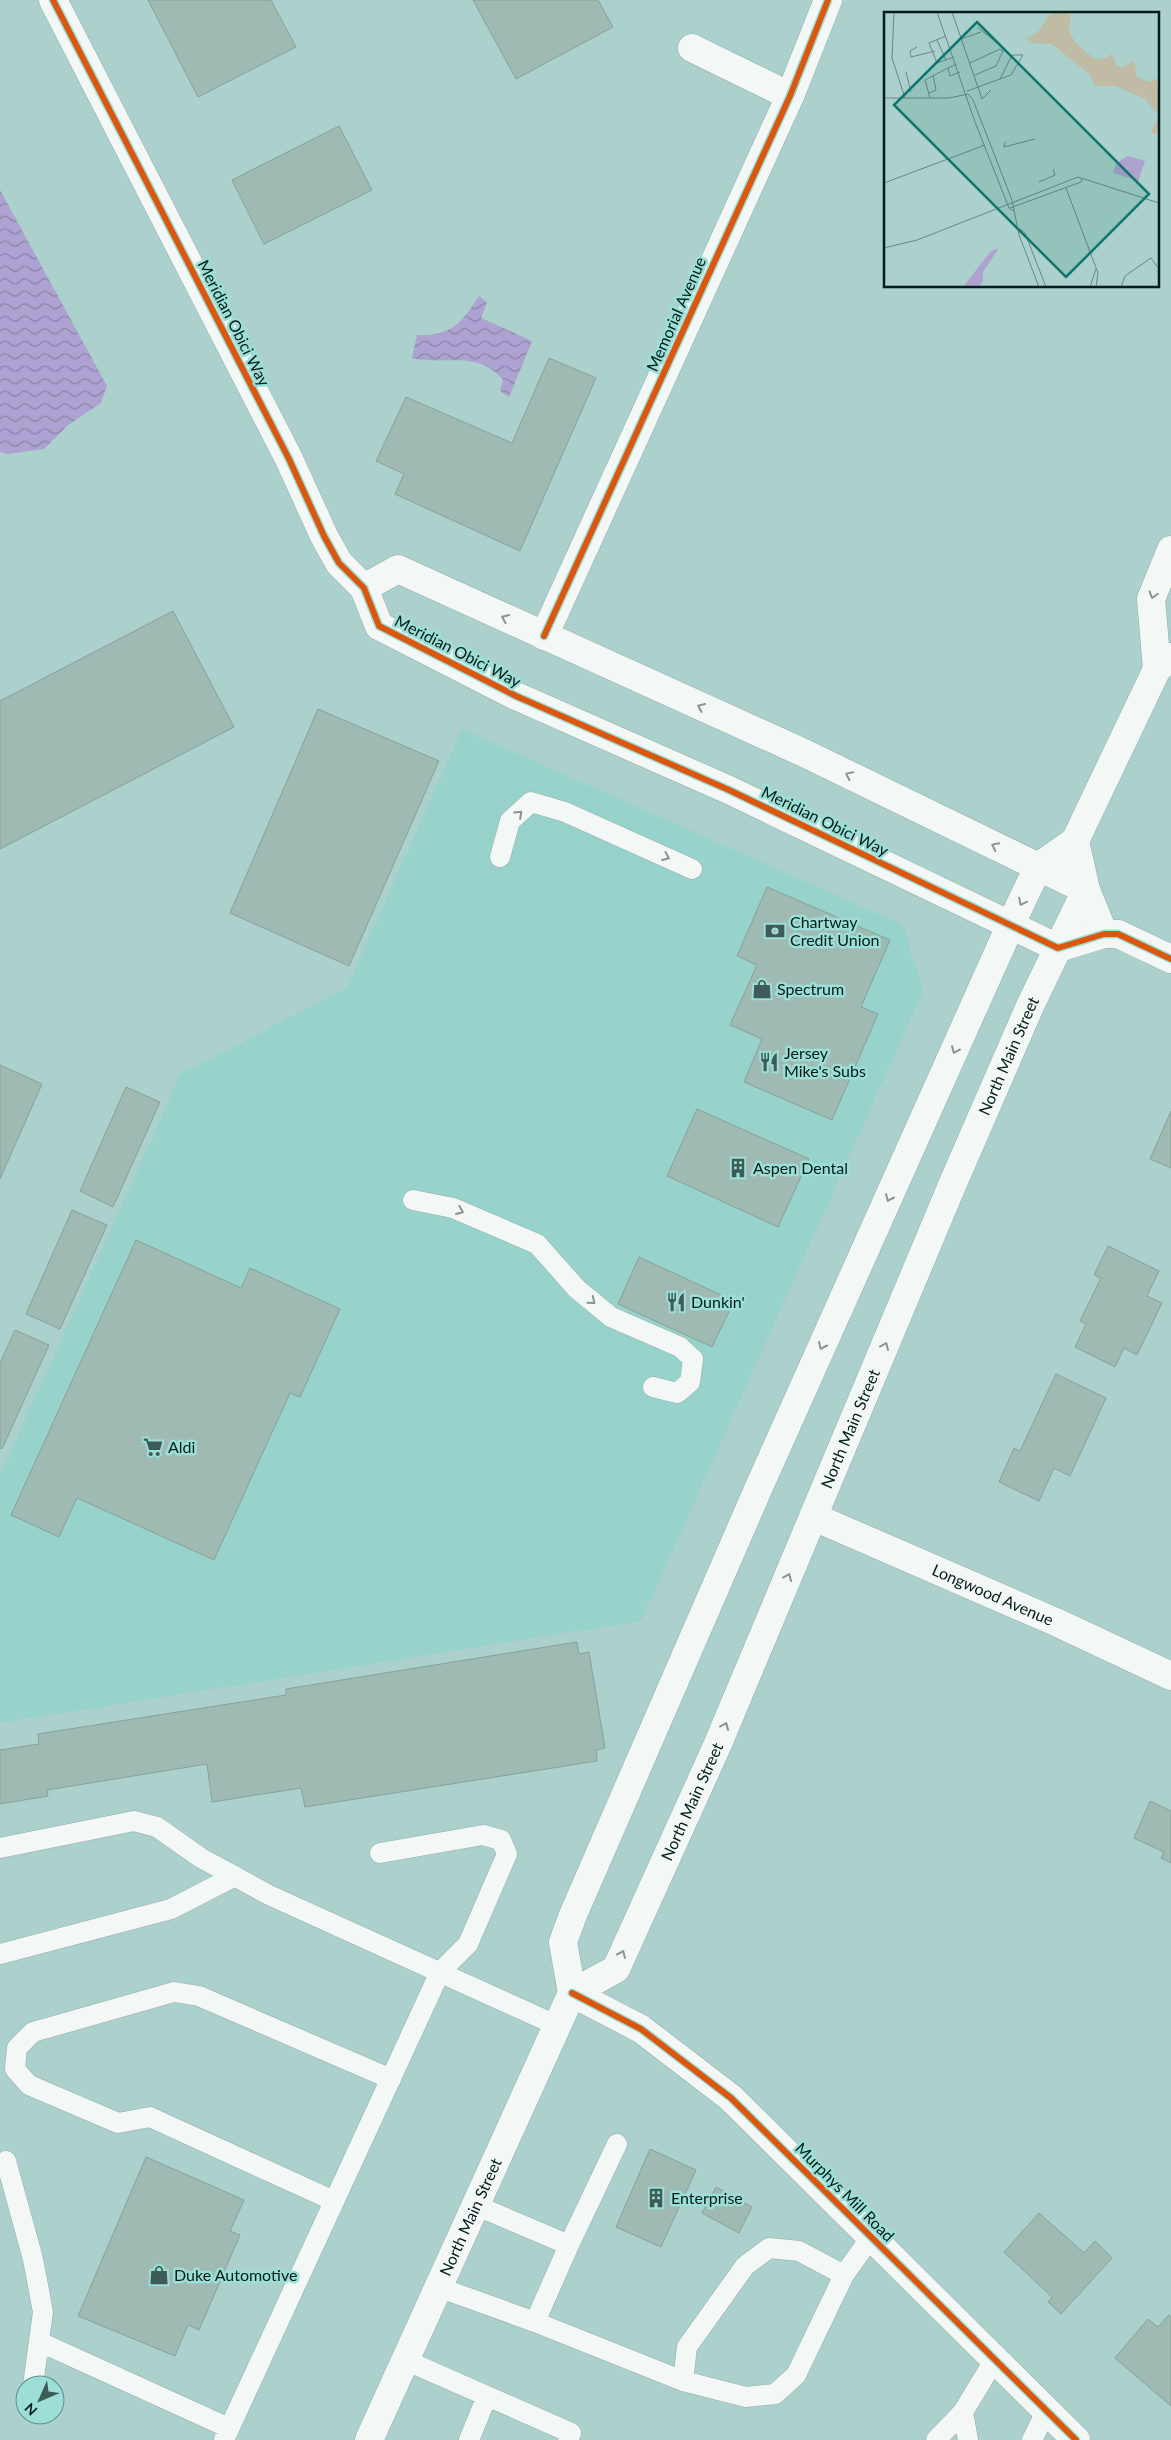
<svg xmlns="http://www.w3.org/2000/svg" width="1171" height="2440" font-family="Lato,sans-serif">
  <defs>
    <pattern id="water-waves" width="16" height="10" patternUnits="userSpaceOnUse" patternTransform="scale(1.25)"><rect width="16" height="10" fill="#ada2d1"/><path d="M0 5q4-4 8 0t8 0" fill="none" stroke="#8b83a9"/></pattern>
  </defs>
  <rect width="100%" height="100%" fill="#acd0cb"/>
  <path fill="#98d3cb" d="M462,729L903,925L923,991L641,1621L0,1723V1476L181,1074L347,988Z"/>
  <path fill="url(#water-waves)" d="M0,190L107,386L101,403L68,425L44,449L8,454L0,452Z
    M479,296L487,302L481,318L532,341L509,397L500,391L503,380C477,349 446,366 412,358L417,335C453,336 461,323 479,296Z"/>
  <path fill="#9fbab3" stroke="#87a19b" d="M148,0H271L296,47L198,97Z
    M473,0H598L613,27L516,79Z
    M339,126L372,190L264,244L232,180Z
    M549,358L596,378L520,551L395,494L404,474L376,461L406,397L512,443Z
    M173,611L234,727L0,849V701Z
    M318,709L439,761L349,966L230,913Z
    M767,887L890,940L861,1007L878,1014L832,1120L744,1082L762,1039L730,1025L757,965L737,956Z
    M0,1065L42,1084L0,1179Z
    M126,1087L160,1102L113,1207L80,1191Z
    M697,1109L809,1159L778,1227L667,1176Z
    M1171,1111V1168L1150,1159Z
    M72,1210L107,1225L60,1329L26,1314Z
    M136,1240L241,1288L250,1268L340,1309L300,1397L290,1393L214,1560L77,1498L59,1537L11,1515Z
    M1108,1246L1159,1271L1147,1296L1162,1303L1137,1355L1124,1348L1115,1367L1075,1347L1086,1324L1080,1321L1101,1278L1094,1275Z
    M639,1257L734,1301L712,1347L618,1304Z
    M15,1330L49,1345L2,1449L0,1448V1363Z
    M1056,1374L1106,1398L1070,1476L1054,1468L1039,1501L999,1482L1014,1448L1020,1451Z
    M577,1642L579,1654L589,1652L605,1748L596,1750L597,1761L305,1807L301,1788L212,1802L207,1764L47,1790L48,1796L0,1804V1750L39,1744L38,1734L286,1695V1689Z
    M1150,1801L1171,1811V1863L1161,1858L1164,1852L1134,1838Z
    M650,2149L696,2170L661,2247L616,2227Z
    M146,2157L244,2200L230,2231L240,2235L199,2330L188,2325L175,2356L78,2316Z
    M716,2187L752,2207L739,2233L702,2213Z
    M1039,2213L1084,2253L1095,2241L1112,2258L1061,2314L1048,2302L1052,2297L1004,2252Z
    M1169,2315L1171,2317V2406L1115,2358L1148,2319L1158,2327Z"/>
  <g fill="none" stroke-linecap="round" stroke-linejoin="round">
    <defs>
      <path id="service" d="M500,857L510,821L531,802L565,812L692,869
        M413,1200L453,1208L537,1244L577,1289L611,1317L680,1347L693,1359L690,1382L677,1393L653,1387
        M0,1848L134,1821L157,1827L201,1858L269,1895L556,2025
        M0,1954L171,1909L235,1876
        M6,2161L33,2259L43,2312L33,2385
        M334,2201L150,2117L118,2123L29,2085L15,2069L17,2048L33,2032L174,1992L199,1996L391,2079
        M569,2245L617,2144
        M438,2287L535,2322L569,2245L475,2205
        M535,2322L683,2381L746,2397L775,2394L796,2375L844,2275L871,2237
        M40,2342L229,2428
        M405,2360L571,2433L568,2440
        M683,2381L687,2347L745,2266L769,2248L799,2251L844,2275
        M224,2440L440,1972L468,1944L507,1854L501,1840L483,1835L380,1853
        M469,2440L487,2396
        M936,2440L963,2412
        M968,2440L963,2412L995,2359
        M1032,2440L1047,2410"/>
      <g id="minor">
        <path d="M53,0L289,459L324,536L339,563L364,588L379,626L516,696L729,790L1058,948L1104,934H1118L1171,959"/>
        <path d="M692,48L790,96"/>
        <path d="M364,588L398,569L804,753L1086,890L1104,934"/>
        <path d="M544,636L790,96L828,0"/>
        <path id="s1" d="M814,1517L1058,1623L1171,1676"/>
      </g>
      <path id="tertiary" d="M572,1993L641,2029L731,2098L1076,2440"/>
      <g id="primary">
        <path d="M1157,669L1151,599L1171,550"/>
        <path d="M572,1993L563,1942L573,1915L759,1487L1010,926L1038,867L1075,841L1157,669L1171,657"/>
        <path id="s2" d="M369,2440L572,1993L616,1969L717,1746L953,1183L1030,1006L1086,890L1075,841"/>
      </g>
    </defs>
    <use href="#service" stroke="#92aeab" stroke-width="21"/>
    <use href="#minor" stroke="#92aeab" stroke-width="29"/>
    <use href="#tertiary" stroke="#92aeab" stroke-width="29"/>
    <use href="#primary" stroke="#92aeab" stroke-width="29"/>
    <use href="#service" stroke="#f3f8f7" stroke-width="20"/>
    <use href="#minor" stroke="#f3f8f7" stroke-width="28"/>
    <use href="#tertiary" stroke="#f3f8f7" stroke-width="28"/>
    <use href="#primary" stroke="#f3f8f7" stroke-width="28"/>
    <defs>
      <path id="cycleway" d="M53,0L289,459L324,536L339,563L364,588L379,626L516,696L729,790L1058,948L1104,934H1118L1171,959
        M544,636L790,96L828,0
        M572,1993L641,2029L731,2098L1076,2440"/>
    </defs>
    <use href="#cycleway" stroke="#9ddfd6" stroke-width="9"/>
    <use href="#cycleway" stroke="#dc560d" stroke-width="6"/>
  </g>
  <defs><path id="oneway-chevron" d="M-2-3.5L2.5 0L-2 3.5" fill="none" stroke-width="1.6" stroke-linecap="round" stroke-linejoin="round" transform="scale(1.25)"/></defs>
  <g stroke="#879594">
    <use href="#oneway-chevron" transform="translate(1153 595) rotate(106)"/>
    <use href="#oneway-chevron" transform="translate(505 618) rotate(-155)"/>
    <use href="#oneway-chevron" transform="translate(701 707) rotate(-156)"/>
    <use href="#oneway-chevron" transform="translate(849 775) rotate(-154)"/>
    <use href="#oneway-chevron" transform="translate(519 814) rotate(-43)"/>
    <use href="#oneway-chevron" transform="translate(995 846) rotate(-154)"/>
    <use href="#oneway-chevron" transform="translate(666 857) rotate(24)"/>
    <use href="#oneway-chevron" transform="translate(1022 902) rotate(116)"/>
    <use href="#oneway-chevron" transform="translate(955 1050) rotate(114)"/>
    <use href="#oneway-chevron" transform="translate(889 1198) rotate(114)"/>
    <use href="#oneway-chevron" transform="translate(460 1211) rotate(23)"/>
    <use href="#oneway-chevron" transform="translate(592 1301) rotate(39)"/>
    <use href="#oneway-chevron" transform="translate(822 1346) rotate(114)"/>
    <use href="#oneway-chevron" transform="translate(885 1346) rotate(-67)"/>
    <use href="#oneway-chevron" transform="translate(788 1577) rotate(-67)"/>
    <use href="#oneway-chevron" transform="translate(725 1726) rotate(-67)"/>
    <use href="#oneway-chevron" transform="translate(622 1954) rotate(-66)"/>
  </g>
  <defs>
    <symbol id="bank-bare" viewBox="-9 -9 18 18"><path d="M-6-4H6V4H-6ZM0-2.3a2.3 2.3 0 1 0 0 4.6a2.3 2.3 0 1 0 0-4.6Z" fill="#3d5c58" stroke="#9ddfd6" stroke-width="2.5" paint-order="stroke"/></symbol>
    <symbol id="shop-bare" viewBox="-9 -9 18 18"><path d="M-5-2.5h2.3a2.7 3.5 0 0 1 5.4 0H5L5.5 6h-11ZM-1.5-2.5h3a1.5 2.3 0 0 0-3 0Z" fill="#3d5c58" stroke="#9ddfd6" stroke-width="2.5" paint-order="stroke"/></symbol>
    <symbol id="restaurant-bare" viewBox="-9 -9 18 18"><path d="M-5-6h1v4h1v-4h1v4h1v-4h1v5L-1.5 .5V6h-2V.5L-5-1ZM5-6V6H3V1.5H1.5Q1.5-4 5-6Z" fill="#3d5c58" stroke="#9ddfd6" stroke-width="2.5" paint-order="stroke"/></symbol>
    <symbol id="building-bare" viewBox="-9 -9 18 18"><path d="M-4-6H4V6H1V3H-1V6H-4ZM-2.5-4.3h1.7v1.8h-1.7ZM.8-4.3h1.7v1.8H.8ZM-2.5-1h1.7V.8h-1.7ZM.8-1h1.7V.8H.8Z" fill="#3d5c58" stroke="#9ddfd6" stroke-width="2.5" paint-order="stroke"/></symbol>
    <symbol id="supermarket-bare" viewBox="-9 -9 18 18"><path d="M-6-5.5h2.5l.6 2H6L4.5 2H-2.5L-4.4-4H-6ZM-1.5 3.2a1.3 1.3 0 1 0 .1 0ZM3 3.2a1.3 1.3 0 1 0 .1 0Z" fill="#3d5c58" stroke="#9ddfd6" stroke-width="2.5" paint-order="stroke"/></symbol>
  </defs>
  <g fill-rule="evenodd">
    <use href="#bank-bare" x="761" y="917" width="28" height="28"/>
    <use href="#shop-bare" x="748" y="975" width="28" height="28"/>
    <use href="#restaurant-bare" x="755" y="1048" width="28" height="28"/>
    <use href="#building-bare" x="724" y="1154" width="28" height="28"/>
    <use href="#restaurant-bare" x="662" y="1288" width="28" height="28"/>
    <use href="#supermarket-bare" x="139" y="1433" width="28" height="28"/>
    <use href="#building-bare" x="642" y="2184" width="28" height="28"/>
    <use href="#shop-bare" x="145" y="2261" width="28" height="28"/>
  </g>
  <g text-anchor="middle" stroke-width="5" stroke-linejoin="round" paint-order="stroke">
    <g font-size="16" fill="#021d1a" stroke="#9ddfd6">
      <text transform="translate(676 314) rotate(-66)" y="6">Memorial Avenue</text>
      <text transform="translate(234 323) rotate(63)" y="6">Meridian Obici Way</text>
      <text transform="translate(458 651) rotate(27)" y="6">Meridian Obici Way</text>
      <text transform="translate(825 821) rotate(26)" y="6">Meridian Obici Way</text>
      <text dy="6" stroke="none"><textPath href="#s2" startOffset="1535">North Main Street</textPath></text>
      <text dy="6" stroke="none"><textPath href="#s2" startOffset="1130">North Main Street</textPath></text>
      <text dy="6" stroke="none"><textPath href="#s1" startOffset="195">Longwood Avenue</textPath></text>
      <text dy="6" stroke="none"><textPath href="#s2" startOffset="725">North Main Street</textPath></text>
      <text transform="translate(845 2192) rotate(45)" y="6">Murphys Mill Road</text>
      <text dy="6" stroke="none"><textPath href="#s2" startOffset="245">North Main Street</textPath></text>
    </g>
    <g font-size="16" fill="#021d1a" stroke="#9ddfd6" text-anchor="start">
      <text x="790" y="928">Chartway<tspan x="790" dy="18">Credit Union</tspan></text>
      <text x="777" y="995">Spectrum</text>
      <text x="784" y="1059">Jersey<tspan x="784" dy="18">Mike's Subs</tspan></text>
      <text x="753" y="1174">Aspen Dental</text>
      <text x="691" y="1308">Dunkin'</text>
      <text x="168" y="1453">Aldi</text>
      <text x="671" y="2204">Enterprise</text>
      <text x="174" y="2281">Duke Automotive</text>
    </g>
  </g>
  <g transform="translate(884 12)">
    <rect width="275" height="275" fill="#acd0cb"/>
    <path d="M167,0H187L185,19L191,30L210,47L223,46L228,42L233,54L239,56L250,49L253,65L266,70L272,66L275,77V118L271,123L267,120L275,104L261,87L232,74H212L205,62L168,32L148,31L143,27L154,20Z" fill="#bfbba4"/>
    <path d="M244,144L261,149L254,169L229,161L232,151ZM115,236L99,260V270L94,275H79L107,239Z" fill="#ada2d1"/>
    <path fill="none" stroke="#688884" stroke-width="1" d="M10,0L8,46L21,86M53,0L91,110L125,196L130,199M68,0L98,87L107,78M93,15L112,30M62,24L45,31L53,51L70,45M77,27L97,20M53,28L62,48M33,35L26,39L27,45L51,39M86,51L116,37L119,39L112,54L91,63M73,52L64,56L66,64L76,60M22,60L27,80M83,79L127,63L139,43H128L116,67M45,81L52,78L49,63M84,82L89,88L128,188L135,223L155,275M0,86H65L84,82M46,86L41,68L64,56M121,130L120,135L151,127M155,170L171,163L169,157M0,171L101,133M182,176L214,261L212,275M126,196L197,170L198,166M136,217L141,221L162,275M0,236L33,228L194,165L275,191M206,275L212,257M237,275L241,264L267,246L275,257"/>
    <path fill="#0f766e" fill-opacity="0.15" stroke="#0f766e" stroke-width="2.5" d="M93,10L265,182L182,265L10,93Z"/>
    <rect width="275" height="275" fill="none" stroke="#021d1a" stroke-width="2.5"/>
  </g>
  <g transform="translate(40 2400) rotate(225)"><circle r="24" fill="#9ddfd6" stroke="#5f918b"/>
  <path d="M0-4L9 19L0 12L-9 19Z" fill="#3d5c58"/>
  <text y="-8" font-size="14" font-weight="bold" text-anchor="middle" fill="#021d1a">N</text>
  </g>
</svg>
